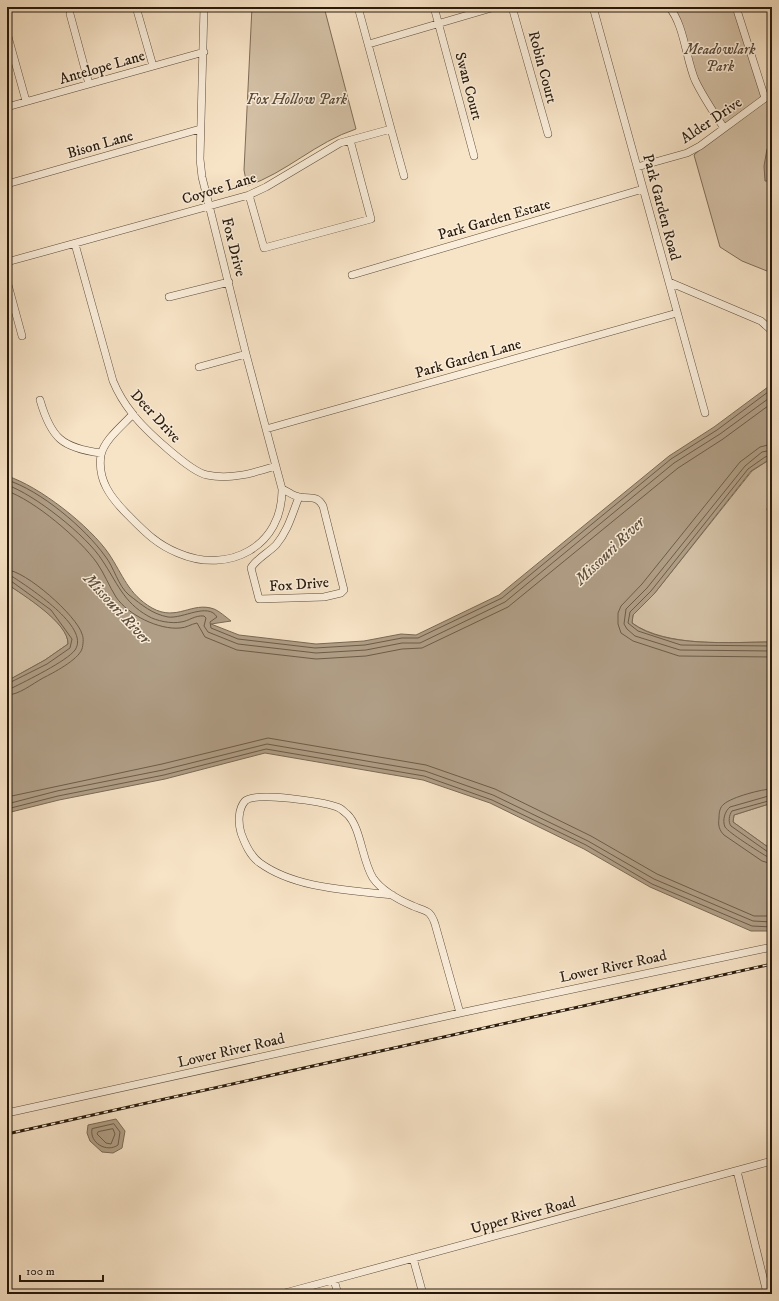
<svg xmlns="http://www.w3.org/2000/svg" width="779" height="1301" font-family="'IM FELL DW Pica',serif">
  <rect width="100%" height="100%" fill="#f7e3c6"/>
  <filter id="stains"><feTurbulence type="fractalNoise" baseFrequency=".005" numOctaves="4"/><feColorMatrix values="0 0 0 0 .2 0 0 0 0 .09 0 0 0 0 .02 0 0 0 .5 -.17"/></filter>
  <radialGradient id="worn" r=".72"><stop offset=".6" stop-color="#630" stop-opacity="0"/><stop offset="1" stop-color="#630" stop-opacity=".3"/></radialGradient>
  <path fill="#d4c1a6" stroke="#7e6d58" d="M252,7H324L356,129C316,142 286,173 247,186L244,170Z
    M669,7H736L765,98L772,93V273L742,261L720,247L694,155L724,128L709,106Z
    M772,458V485L767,510L772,506V642C730,642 668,648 632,623L633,615L654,594L752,471Z
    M7,584C24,595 69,623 68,644L45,660L7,681Z
    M772,803V850L733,822L734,815Z"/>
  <path fill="#b09e86" stroke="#796955" d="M772,148V181H765L764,166L767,149Z
    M772,384V458L751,471L654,594L633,615L632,623C664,648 732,642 772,642V803L734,815L733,822L772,850V931H751L650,887L584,849L490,803L423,780L265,753L165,779L59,800L7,813V681L45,660L68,644C69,623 23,595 7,584V476C39,486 90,526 109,554C123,575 128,594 152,608C177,622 192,601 214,609C219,611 226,617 231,621L211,624L239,635L316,644L364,641L401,634L416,635L499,595L669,456L714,427Z
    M116,1119L125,1131L122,1148L113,1153L102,1152L90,1141L87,1133L88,1125Z"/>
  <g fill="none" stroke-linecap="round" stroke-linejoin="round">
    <path stroke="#6c5c48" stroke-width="1" d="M772,444L760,447L740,462L642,584L621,606L618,613V624L621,633L633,641L679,656L772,657
      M772,450L762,452L745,466L647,588L626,609L624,624L627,629L635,636L680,650L772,651
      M772,455L765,457L748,469L651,591L630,612L628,623L638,631L681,645L772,646
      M7,480C40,490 85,528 105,556C114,567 118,586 129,595C142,605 152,614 168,617C183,619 208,602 217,617L210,622L211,628L238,639L315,648L365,645L402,638H418L502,598L671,459L717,430L772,389
      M7,485C34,494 87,536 102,560C117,582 123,602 148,616C156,621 172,624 181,622C189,621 195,615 204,616L206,618L204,626L208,632L238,644L316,653L366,650L402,643H420L505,602L674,463L720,434L772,396
      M7,491C34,500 80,539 97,563C104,573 109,586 116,597C128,615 159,630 180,628C186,628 191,624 197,623L205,637L237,650L316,659L366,656L402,649L422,648L508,607L678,468L723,439L772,403
      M7,570C25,570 77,616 82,634C84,638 83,645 82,649C78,660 53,673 43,678C32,684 19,695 7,695
      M7,576L13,577C28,587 91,627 75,650C67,661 26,681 12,688L7,689
      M7,581H11L51,610L72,639L70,648L47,664L7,684
      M772,789C762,789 732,797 724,804C720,807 719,812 719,818C718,825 719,830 724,835L762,861L772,864
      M772,795L730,807C725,811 722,820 725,827C729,833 758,851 766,856L772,858
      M7,797L162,764L268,738L426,765L495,789L591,836L657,874L754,916H772
      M772,800L732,811C729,815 728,822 731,826L768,852L772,853
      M7,804L57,791L163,770L267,744L425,771L493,795L588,841L654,879L753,921L772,922
      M7,809L58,796L164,775L266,749L424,776L492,800L586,845L652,884L752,926L772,927
      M114,1124L120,1132L118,1145C107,1153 89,1143 92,1129Z
      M113,1129L115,1134L111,1144L106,1143L97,1134L98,1132Z"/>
    <defs>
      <path id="minor" d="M136,7L153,66
        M434,7L474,156
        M512,7L548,134
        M593,7L705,413
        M669,7C684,24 686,59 695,80C703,97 714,113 724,128
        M736,7L765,98
        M70,14L89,84
        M7,33L26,101
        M369,44L495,7
        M7,107L204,52
        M391,129L404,176
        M637,167L687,153L700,146L772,93
        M7,184L200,129
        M249,195L264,248L371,219L350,140
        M75,244L113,381C118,393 124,403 132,413C143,428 190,472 207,475C231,480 253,473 276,466
        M7,262L249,195L266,187L340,143L391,129L358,7
        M352,275L643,189
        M7,281L22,336
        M669,282L761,321L772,331
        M169,297L229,282
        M199,367L246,354
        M40,400C51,438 62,448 101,453
        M133,414C123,425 104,440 101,455C97,480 111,498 128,515C144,531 156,544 178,553C229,575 283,546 282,489L246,354L202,177L200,159L204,7
        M266,429L677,313
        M282,489C288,491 294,497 300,497C311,499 317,495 323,506L344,590L341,593L324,597L259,599L251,568C256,559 268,553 276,545C288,531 292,514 299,497
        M392,895C350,890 296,889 260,863C250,856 245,844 241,833C238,823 238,809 245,801C256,791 323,802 337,807C341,808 344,812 347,814C361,827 362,861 373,878C382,891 399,900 413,906C417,908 426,910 429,913C432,916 434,921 435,924L460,1013
        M7,1113L460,1013L772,947
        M737,1171L766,1289L769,1294
        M413,1258L423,1294
        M334,1280L338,1294
        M281,1294L772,1161"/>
    </defs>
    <use href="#minor" stroke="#5b4c3a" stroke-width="8"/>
    <use href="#minor" stroke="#faedda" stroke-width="7"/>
    <defs>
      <path id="rail" d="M7,1134L772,964"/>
    </defs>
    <use href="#rail" stroke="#27190b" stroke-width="3"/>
    <use href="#rail" stroke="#faedda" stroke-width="1.5" stroke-dasharray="4.5" stroke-linecap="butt"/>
  </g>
  <g text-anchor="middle" stroke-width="3" stroke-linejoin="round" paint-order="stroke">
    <g font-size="15" font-style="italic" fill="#5b4b3a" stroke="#faedda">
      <text x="720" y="54">Meadowlark<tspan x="720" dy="17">Park</tspan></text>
      <text x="297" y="104">Fox Hollow Park</text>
    </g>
    <g font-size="15" fill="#27190b" stroke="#faedda">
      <text transform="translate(102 67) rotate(-16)" y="5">Antelope Lane</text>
      <text transform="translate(543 67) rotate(75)" y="5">Robin Court</text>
      <text transform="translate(469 86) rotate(75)" y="5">Swan Court</text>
      <text transform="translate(711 120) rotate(-34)" y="5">Alder Drive</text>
      <text transform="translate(100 144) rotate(-16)" y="5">Bison Lane</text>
      <text transform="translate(219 188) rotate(-17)" y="5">Coyote Lane</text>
      <text transform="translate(662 207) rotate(75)" y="5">Park Garden Road</text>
      <text transform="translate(494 219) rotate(-16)" y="5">Park Garden Estate</text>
      <text transform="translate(234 247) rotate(76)" y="5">Fox Drive</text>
      <text transform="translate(468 358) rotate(-16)" y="5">Park Garden Lane</text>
      <text transform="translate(156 416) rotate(47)" y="5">Deer Drive</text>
      <text transform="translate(299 584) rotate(-4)" y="5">Fox Drive</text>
      <text transform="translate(613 966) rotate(-12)" y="5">Lower River Road</text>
      <text transform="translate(231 1050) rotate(-13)" y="5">Lower River Road</text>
      <text transform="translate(523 1215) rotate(-15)" y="5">Upper River Road</text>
    </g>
    <g font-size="16" font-style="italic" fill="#5e4e3c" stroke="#faedda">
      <text transform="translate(609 550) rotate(-44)" y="6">Missouri River</text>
      <text transform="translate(118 608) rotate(47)" y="6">Missouri River</text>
    </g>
  </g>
  <rect width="779" height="1301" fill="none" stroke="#f7e3c6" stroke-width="24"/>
  <rect x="8" y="8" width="763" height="1285" fill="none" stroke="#27190b" stroke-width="2"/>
  <rect x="12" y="12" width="755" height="1277" fill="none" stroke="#27190b"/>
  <path d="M20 1275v6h83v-6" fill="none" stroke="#27190b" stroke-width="2"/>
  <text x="26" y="1275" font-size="12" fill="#27190b" stroke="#faedda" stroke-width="3" paint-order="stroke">100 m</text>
  <rect width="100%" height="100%" filter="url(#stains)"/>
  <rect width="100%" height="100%" fill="url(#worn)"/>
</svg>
